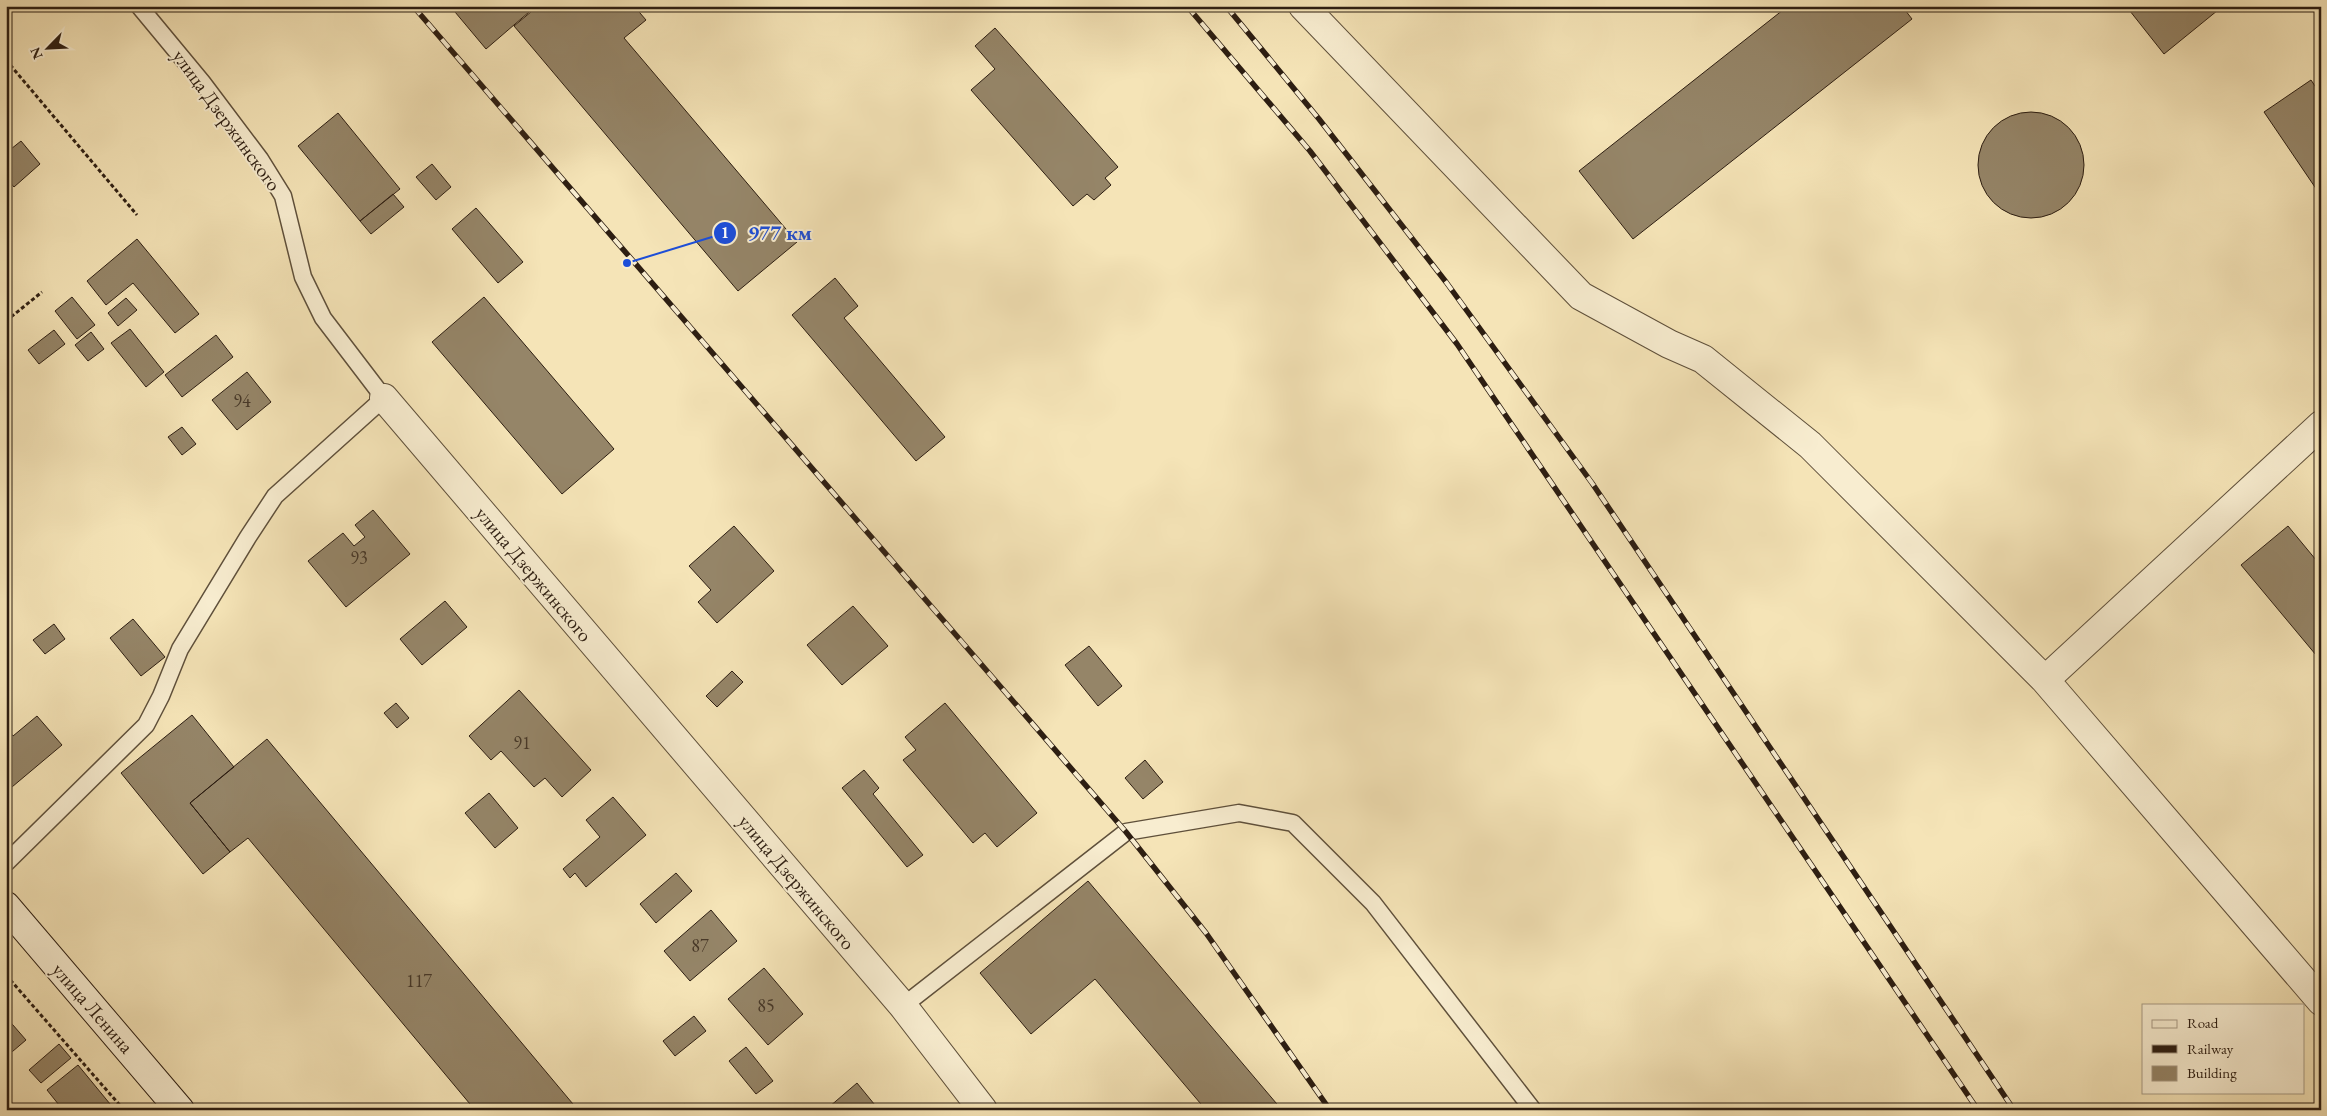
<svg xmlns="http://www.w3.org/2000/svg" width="2327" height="1116" font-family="'EB Garamond',serif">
  <rect width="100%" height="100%" fill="#f5e4b7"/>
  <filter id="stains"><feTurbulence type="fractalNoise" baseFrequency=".004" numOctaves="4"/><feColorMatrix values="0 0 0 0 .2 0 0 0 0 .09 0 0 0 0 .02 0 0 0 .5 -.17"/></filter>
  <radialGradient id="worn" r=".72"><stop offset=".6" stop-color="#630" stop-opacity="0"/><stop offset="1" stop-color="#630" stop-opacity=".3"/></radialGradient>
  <path fill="#958568" stroke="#2d1e12" d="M450,6H536L486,49Z
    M538,6H634L646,20L624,38L797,242L738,291L514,26Z
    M1788,6H1902L1912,19L1633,239L1579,171Z
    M2126,6H2223L2164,54Z
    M995,28L1118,167L1105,178L1111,185L1094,200L1087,194L1073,206L971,90L995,69L975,46Z
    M2311,80L2321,95V196L2264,112Z
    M1978 165a53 53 0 1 1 106 0a53 53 0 1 1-106 0Z
    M338,113L400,189L360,221L298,146Z
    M21,141L40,164L14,187L6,178V153Z
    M432,164L451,187L436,200L416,177Z
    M393,194L404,207L371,234L360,221Z
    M476,208L523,262L498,283L452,229Z
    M137,239L199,314L175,333L133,283L106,305L87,281Z
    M835,278L858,306L844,318L945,437L916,461L792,315Z
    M72,297L95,325L77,339L55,311Z
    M484,297L614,449L562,494L432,342Z
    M126,298L137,310L118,326L108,313Z
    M130,329L164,372L146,387L111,343Z
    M54,330L65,344L39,364L28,350Z
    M91,332L104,349L88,361L75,345Z
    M216,335L233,357L182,397L165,375Z
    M247,372L271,402L237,430L212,400Z
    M182,427L196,444L182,455L168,437Z
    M373,510L410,554L346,607L308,561L343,533L354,546L365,537L355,525Z
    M734,526L774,571L717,623L698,602L711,590L689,566Z
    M2288,526L2321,566V661L2241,565Z
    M445,601L467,627L422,665L400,639Z
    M853,606L888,646L842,685L807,645Z
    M133,619L165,657L141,676L110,638Z
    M54,624L65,639L45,654L33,640Z
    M1089,646L1122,686L1098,706L1065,665Z
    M732,671L743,682L717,707L706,696Z
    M519,690L591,770L562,797L545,778L534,787L501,751L491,760L469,736Z
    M396,703L409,718L397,728L384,713Z
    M945,703L1037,813L997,847L985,833L973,843L903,760L916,750L905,737Z
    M192,715L234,767L190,803L230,852L203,874L121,773Z
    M37,716L62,745L6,792V727L13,736Z
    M267,739L578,1110H475L248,838L230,852L190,803Z
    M1145,760L1163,782L1143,799L1125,778Z
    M864,770L879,788L873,794L923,855L907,867L842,788Z
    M489,793L518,828L495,848L465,813Z
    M613,797L646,835L586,887L575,873L570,878L563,869L600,837L586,820Z
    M676,873L692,891L656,923L640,904Z
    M1088,881L1282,1110H1206L1095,979L1031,1034L980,973Z
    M711,910L737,941L690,981L664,951Z
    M764,968L803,1014L768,1045L728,999Z
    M694,1016L706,1031L675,1056L663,1041Z
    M6,1017L26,1040L6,1057Z
    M59,1044L71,1058L41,1083L29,1070Z
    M746,1047L773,1081L756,1094L729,1061Z
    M78,1065L115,1110H53L59,1105L47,1090Z
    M857,1083L879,1110H832L829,1107Z
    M685,1104L689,1110H678Z"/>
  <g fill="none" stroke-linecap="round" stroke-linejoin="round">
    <defs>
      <path id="lane" d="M6,863L146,725L161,696L180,649L248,537L275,496L384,398L323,318L303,277L283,196L260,159L202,82L139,6
        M903,1006L1126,832L1239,813L1293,823L1373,903L1533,1110"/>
      <path id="street" d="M1303,6L1581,296L1669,344L1703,359L1810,445L2045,680
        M384,398L903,1006L983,1110
        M2321,425L2045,680L2321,1001"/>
      <path id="secondary" d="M6,906L180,1110"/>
    </defs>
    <use href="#lane" stroke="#5f503b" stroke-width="19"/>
    <use href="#street" stroke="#5f503b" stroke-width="30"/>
    <use href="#secondary" stroke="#2d1e12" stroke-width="30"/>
    <path stroke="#2d1e12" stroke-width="3" stroke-dasharray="4 2.5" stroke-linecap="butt" d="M6,60L137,215
      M6,321L42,292
      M6,975L124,1110"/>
    <use href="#lane" stroke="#f8edd0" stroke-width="16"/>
    <use href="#street" stroke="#f8edd0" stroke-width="28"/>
    <use href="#secondary" stroke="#f8edd0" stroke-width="28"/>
    <defs>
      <path id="rail" d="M413,6L1126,832L1206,933L1330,1110
        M1187,6L1310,151L1457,344L1978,1110
        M1226,6L1319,119L1446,282L1592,483L2014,1110"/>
    </defs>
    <use href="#rail" stroke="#2d1e12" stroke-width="5.5"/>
    <use href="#rail" stroke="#f8edd0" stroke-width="4" stroke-dasharray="11" stroke-linecap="butt"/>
  </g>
  <g text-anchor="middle" stroke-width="4" stroke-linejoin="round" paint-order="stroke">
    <g font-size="18" fill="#473828">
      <text x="242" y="407">94</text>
      <text x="359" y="564">93</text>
      <text x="522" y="749">91</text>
      <text x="700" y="952">87</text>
      <text x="419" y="987">117</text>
      <text x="766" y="1012">85</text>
    </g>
    <g font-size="20" fill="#2d1e12" stroke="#f8edd0">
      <text transform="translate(227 120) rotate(54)" y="7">улица Дзержинского</text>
      <text transform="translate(534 574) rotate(50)" y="7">улица Дзержинского</text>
      <text transform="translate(797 882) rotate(50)" y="7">улица Дзержинского</text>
      <text transform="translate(93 1008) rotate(49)" y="7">улица Ленина</text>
    </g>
  </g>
  <path fill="none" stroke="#1d4ed8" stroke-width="2" d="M627 263L725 233"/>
  <g fill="#1d4ed8" stroke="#f8edd0" stroke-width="2">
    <circle cx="627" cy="263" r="5"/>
    <circle cx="725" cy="233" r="12"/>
  </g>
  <g font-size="15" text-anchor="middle" font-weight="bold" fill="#fff">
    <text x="725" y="238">1</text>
  </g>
  <g font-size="21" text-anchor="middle" font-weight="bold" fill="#1d4ed8" stroke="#f8edd0" stroke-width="4" stroke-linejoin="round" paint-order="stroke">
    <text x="780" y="240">977 км</text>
  </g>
  <rect width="2327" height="1116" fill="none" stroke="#f5e4b7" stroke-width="25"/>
  <rect x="8" y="8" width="2312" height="1101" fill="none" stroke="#2d1e12" stroke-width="2.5"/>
  <rect x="12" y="12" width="2302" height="1091" fill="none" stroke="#2d1e12"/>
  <rect x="2142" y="1004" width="162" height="90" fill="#f8edd0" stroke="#a79a84"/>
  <rect x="2152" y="1020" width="25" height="8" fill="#f8edd0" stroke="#a79a84"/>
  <text x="2187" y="1028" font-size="15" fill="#2d1e12">Road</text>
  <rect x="2152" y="1045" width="25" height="8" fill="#2d1e12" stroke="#a79a84"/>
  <text x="2187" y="1054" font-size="15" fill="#2d1e12">Railway</text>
  <rect x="2152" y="1066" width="25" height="15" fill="#958568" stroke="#a79a84"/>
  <text x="2187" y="1078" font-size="15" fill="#2d1e12">Building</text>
  <g transform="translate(48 48) rotate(246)" stroke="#f8edd0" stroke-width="4" paint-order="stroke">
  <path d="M0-4L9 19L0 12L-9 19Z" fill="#2d1e12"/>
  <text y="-8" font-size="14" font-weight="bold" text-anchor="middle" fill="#2d1e12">N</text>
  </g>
  <rect width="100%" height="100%" filter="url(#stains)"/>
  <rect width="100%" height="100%" fill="url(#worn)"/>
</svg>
